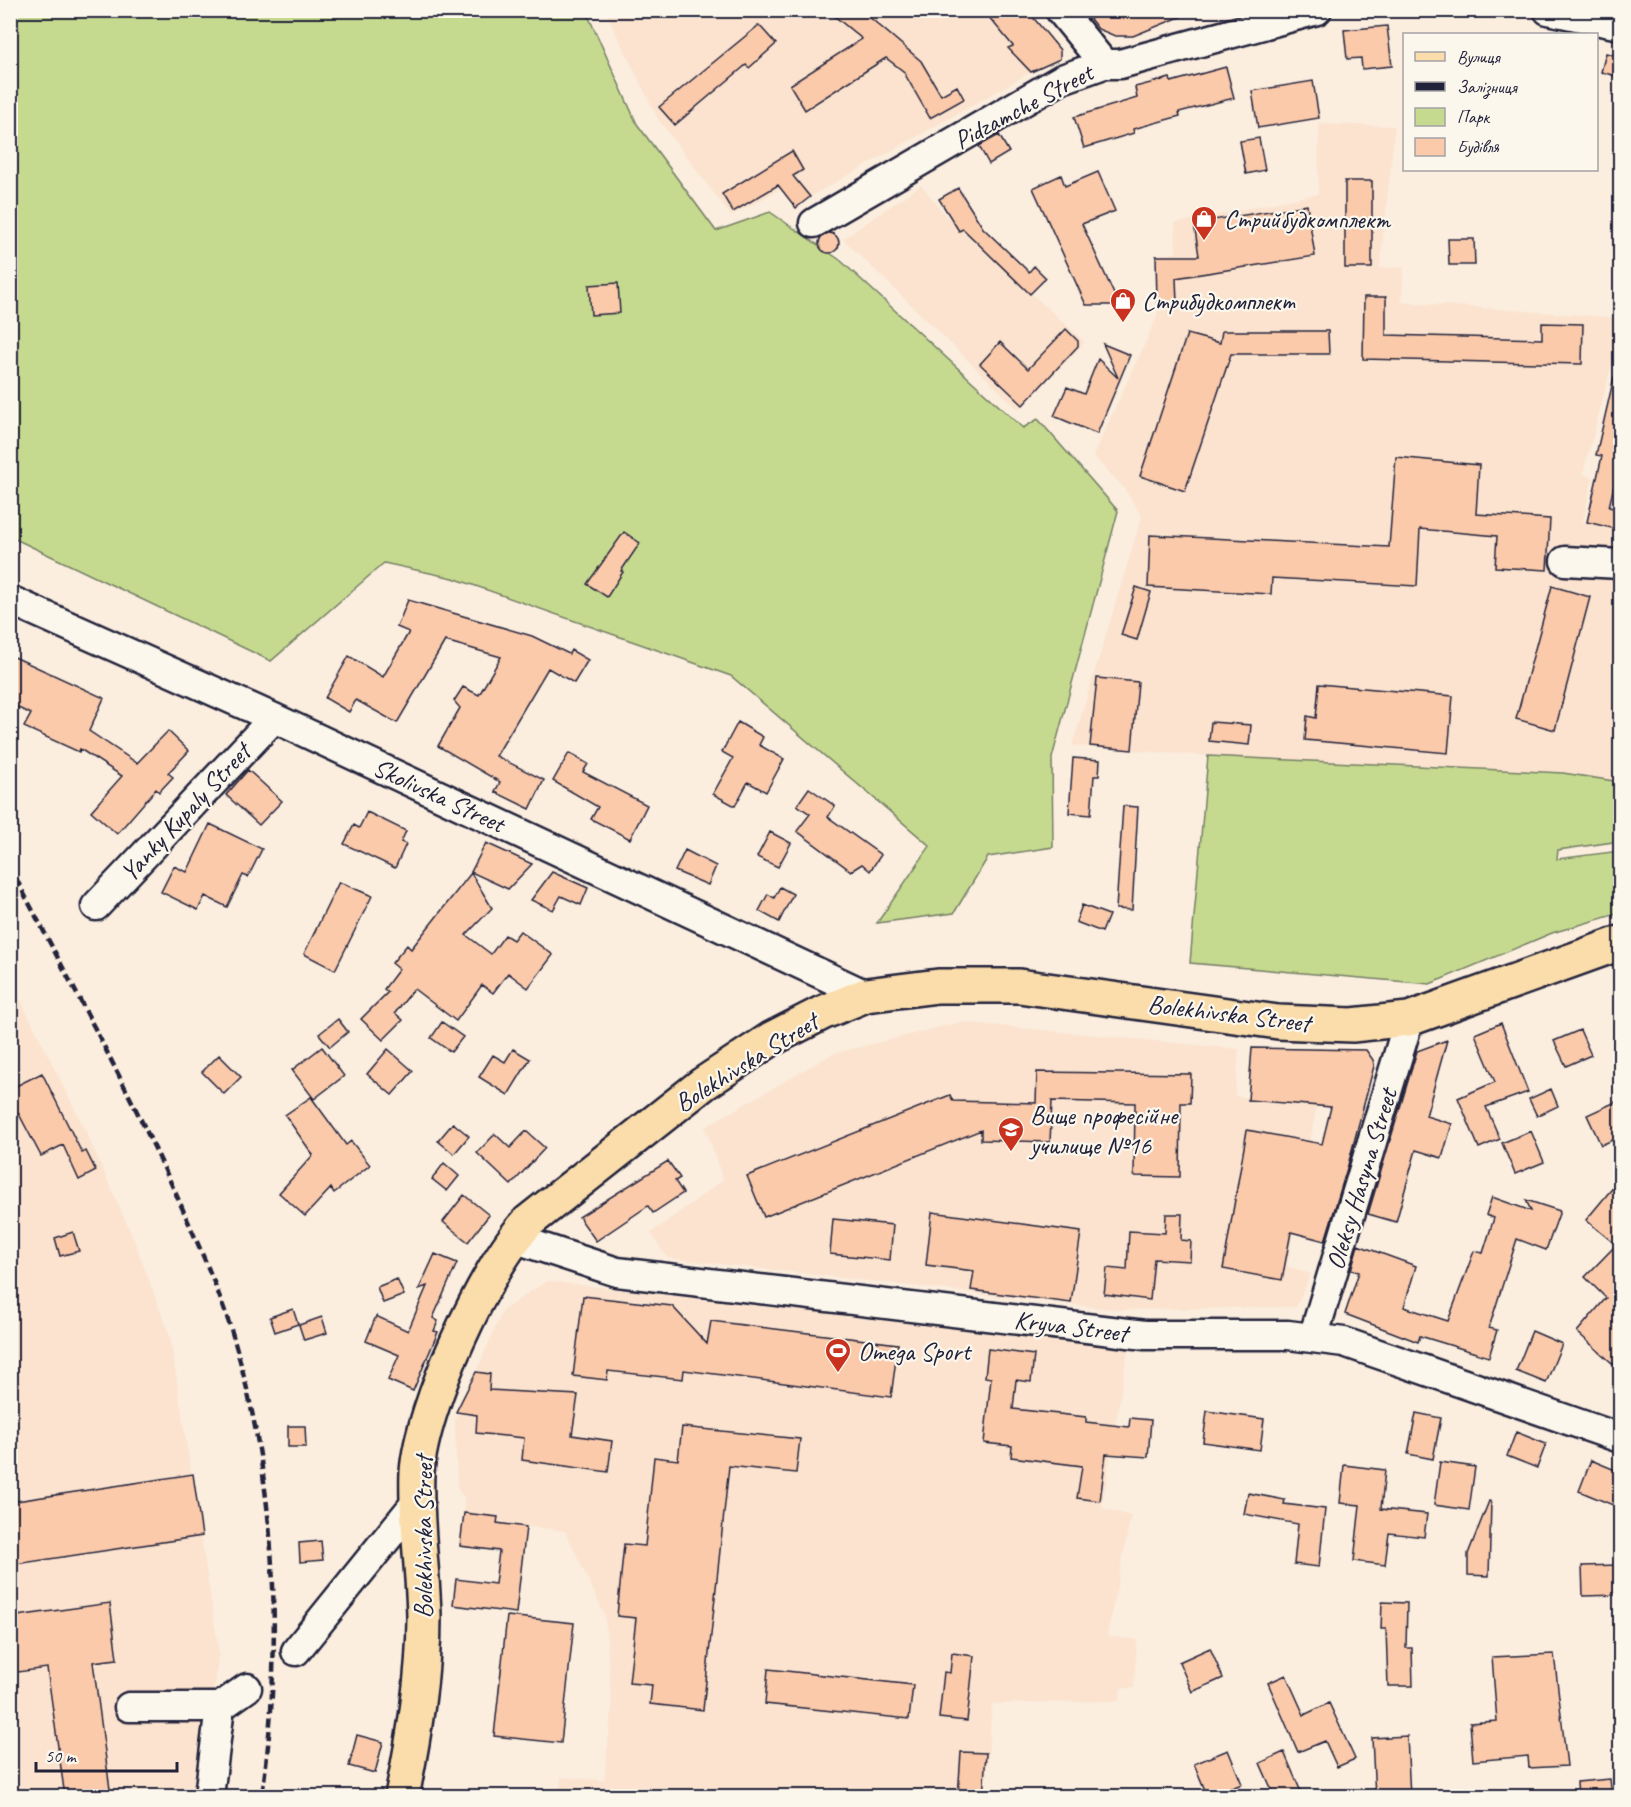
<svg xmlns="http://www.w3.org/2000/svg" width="1631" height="1807" font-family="Caveat,sans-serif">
  <rect width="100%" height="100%" fill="#fbeedf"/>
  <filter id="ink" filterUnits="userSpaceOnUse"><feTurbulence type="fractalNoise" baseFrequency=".0167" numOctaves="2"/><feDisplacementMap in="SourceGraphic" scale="12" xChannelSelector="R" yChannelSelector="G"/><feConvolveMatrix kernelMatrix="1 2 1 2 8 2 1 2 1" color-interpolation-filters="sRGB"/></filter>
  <g filter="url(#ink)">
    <path fill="#fbe3cf" d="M605,11H1027L1060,50V59L1031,72L810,197L796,208L780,189L731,216L658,119Z
      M1319,124L1395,126L1380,268L1404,267L1402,302L1620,318V333L1583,474L1593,477L1583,521L1620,530V782L1563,773L1208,756L1072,746L1142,516L1123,487L1093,456L1157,317L1159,255L1176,253L1175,223L1318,194Z
      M921,185L947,217L1085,342L1019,410L843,239Z
      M10,978L87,1134L135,1242L170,1337L219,1652L200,1796H11Z
      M960,1022L1239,1049L1235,1096L1317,1104L1287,1266L1311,1274L1296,1307L1119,1310L667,1258L651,1233L723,1180L705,1127L832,1054Z
      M547,1281L1128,1349L1102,1508L1131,1516L1107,1636L1137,1640L1134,1688H1121L1119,1701L992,1704L985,1796H559L561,1777L604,1780L612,1708L605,1616L565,1531L497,1523L498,1517L464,1513V1498L457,1488L455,1420L503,1310Z"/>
    <path fill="#c6da8f" stroke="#747e65" stroke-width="1.5" d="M10,11H586L637,124L716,231L770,212L840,260L1023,428L1038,419L1118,511L1052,758L1053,847L988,857L954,913L877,923L930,846L731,676L453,578L384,563L271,661L11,537Z
      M1208,756L1563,773L1620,782V841L1558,850L1557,859L1620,851V913L1552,933L1430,984L1190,963Z"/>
    <path fill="#fbcaab" stroke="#22223b" stroke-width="1.5" d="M827,10H861L921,61L941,95L957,86L964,99L930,118L903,71L886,58L805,110L790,85L862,39Z
      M983,10H1027L1060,50V59L1031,72L1008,48L1013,46Z
      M1083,10H1194L1195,11L1133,36H1115L1098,29Z
      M759,25L776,44L749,68L746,65L675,125L659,107Z
      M1387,26L1392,66L1362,69L1361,58L1347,59L1344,30Z
      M1606,53L1620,57V77L1601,72Z
      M1226,67L1234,98L1179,112L1180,116L1133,129L1134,133L1084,148L1074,117L1137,98L1135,87L1170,78L1171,82Z
      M1313,81L1319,118L1258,128L1252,91Z
      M999,135L1009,152L989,164L979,146Z
      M1259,138L1265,170L1246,174L1240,141Z
      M792,151L803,170L793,176L810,197L796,208L778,185L733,212L722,194Z
      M1098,172L1115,211L1082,224L1119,305H1086L1033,188L1061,175L1065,186Z
      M1345,181H1372V268H1345Z
      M958,188L983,228L1029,272L1034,266L1046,278L1030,294L963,229L959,231L939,199Z
      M1307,205L1315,256L1176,278L1177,303L1157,304L1156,256H1199L1194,223Z
      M819 243a10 10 0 1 1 20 0a10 10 0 1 1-20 0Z
      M1448,239H1474L1475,265H1449Z
      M618,283L620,313L591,315L589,285Z
      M1364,297H1386V335L1542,339V323L1583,324L1582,364L1363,359Z
      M1066,329L1078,341V346L1023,405L980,364L1000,342L1028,369Z
      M1222,331H1328L1329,354H1231L1185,491L1140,476L1187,334L1220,343Z
      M1103,344L1130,355L1097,434L1054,416L1067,387L1084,394L1098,359L1118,378Z
      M1614,377L1620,378V460L1609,507L1620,510V530L1587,522L1602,456L1596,455Z
      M1396,457L1479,465L1476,514L1550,519L1547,570L1495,567L1497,536L1420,529L1417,586L1272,578L1271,594L1148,587L1150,535L1389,547Z
      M624,532L640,543L621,571L623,572L607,597L587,584Z
      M1552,586L1590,597L1555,730L1516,719Z
      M1136,587L1151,592L1137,640L1121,635Z
      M408,600L532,636L569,654L571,650L588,660L574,683L548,668L496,756L544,780L530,809L495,792L500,782L438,746L460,708L454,701L463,687L479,695L501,657L445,641L397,723L356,700L349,712L325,698L349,656L383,677L409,632L397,627Z
      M10,655L104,698L89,731L137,763L168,731L189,751L168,773L173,777L159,792L156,789L117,834L91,811L122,776L80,749L79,752L24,727L31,714L10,704Z
      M1097,678L1138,682L1132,750L1090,746Z
      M1319,684L1453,696L1448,753L1305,740L1307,716L1316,718Z
      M738,722L763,737L759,745L784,759L766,792L748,782L735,806L713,794L733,758L722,752Z
      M1211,722L1251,725L1249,745L1209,741Z
      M569,753L588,764L583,772L647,805L630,839L591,819L598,807L553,781Z
      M1073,758L1100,760L1099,776H1094L1091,815L1069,813Z
      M248,770L282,801L259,825L226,795Z
      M809,788L835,806L828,817L881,855L870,871L862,864L851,871L797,831L810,814L797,805Z
      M1123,806L1138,807L1132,910L1116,909Z
      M367,812L406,831L401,842L406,844L395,868L344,844L354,825L359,828Z
      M210,824L262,849L248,877L243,875L227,907L205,896L198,910L161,892L174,866L187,872Z
      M770,832L791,843L778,867L757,857Z
      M486,843L532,864L508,889L471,872Z
      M685,850L716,866L708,885L675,871Z
      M552,872L588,888L581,905L561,896L553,910L531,900Z
      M471,873L492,908L466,935L491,954L505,935L513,940L520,931L553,955L528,988L508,973L493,993L482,985L456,1021L414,989L395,1013L403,1020L383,1040L361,1019L388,992L384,989L399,969L392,963L407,945L411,949Z
      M339,882L372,896L335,970L304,954Z
      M780,887L793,894L779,922L759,911L768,894L774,898Z
      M1082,905L1109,915L1102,932L1076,922Z
      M338,1019L348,1032L330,1047L319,1034Z
      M442,1022L463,1037L451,1052L431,1038Z
      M1501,1023L1528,1092L1486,1107L1500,1139L1479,1148L1458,1098L1495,1082L1475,1034Z
      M1580,1030L1591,1055L1566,1066L1554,1041Z
      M1447,1040L1426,1116L1452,1124L1442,1158L1416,1150L1396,1222L1368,1214L1417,1051Z
      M322,1047L344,1076L314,1099L292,1070Z
      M1252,1048L1366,1050L1373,1060L1374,1066L1348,1165L1325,1241L1291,1232L1282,1280L1223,1269L1247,1130L1322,1144L1331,1107L1248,1100Z
      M388,1049L413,1071L392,1095L367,1074Z
      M513,1049L530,1059L508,1095L479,1077L493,1055L505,1062Z
      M219,1055L241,1077L224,1094L202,1072Z
      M1037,1072L1191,1074L1190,1103H1181L1180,1177L1134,1176L1135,1103L1052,1101L1050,1142L981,1140V1130L764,1217L747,1176L950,1095L953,1101L1036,1103Z
      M42,1073L82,1153L86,1151L96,1171L79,1180L63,1145L41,1156L10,1097V1089Z
      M1551,1089L1558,1106L1537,1116L1529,1099Z
      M311,1097L346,1145L351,1141L370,1165L334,1193L331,1188L305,1216L279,1193L313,1155L285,1115Z
      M1620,1100V1137L1601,1145L1587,1115Z
      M453,1123L469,1136L454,1154L438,1141Z
      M526,1131L545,1148L511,1185L477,1153L495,1134L510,1148Z
      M1531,1131L1544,1162L1515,1174L1502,1143Z
      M668,1161L680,1178L675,1181L683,1193L653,1213L648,1206L596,1241L579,1217Z
      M444,1163L459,1176L447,1191L432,1179Z
      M1620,1179V1370L1577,1332L1606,1298L1585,1277L1616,1245L1586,1220Z
      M464,1195L489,1215L468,1242L443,1222Z
      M1492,1197L1531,1211L1526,1200L1560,1211L1546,1250L1517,1239L1489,1328L1497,1330L1489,1357L1420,1336L1418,1342L1345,1314L1359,1272L1351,1270L1358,1245L1416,1266L1404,1307L1448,1321L1474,1251L1483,1253L1494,1218L1486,1215Z
      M932,1212L1081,1232L1071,1303L971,1290L974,1271L926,1265Z
      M1166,1214H1182L1181,1240L1191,1241L1190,1261L1154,1259L1150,1300L1104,1294L1107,1268L1127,1270L1129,1231L1165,1233Z
      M833,1219L893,1225L890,1260L830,1254Z
      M73,1232L79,1251L60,1256L55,1238Z
      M435,1254L457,1263L433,1318L438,1321L434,1331L438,1332L413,1391L388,1380L399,1355L366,1341L376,1316L408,1331L427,1286L419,1289Z
      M397,1279L404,1295L383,1303L377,1287Z
      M583,1296L672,1306L707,1344L711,1321L898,1344L891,1397L684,1370L683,1379L608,1371L607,1380L573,1376Z
      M293,1309L298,1324L275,1332L270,1317Z
      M322,1317L327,1333L304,1340L299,1325Z
      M1532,1331L1562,1344L1546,1383L1516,1371Z
      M988,1349L1034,1355L1031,1382L1016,1380L1013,1409L1086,1417V1422L1129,1427L1130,1418L1151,1420L1148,1457L1106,1454L1100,1501L1077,1498L1082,1466L1011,1457L1012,1446L984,1443L991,1378L985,1377Z
      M476,1372L490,1374L489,1390L578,1395L572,1435L612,1441L608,1472L522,1460L524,1438L476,1433L477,1415L456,1412Z
      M1207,1411L1264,1419L1260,1450L1203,1442Z
      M1416,1413L1441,1418L1433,1459L1408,1454Z
      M288,1426H305L306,1447H288Z
      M682,1427L800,1439L796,1473L729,1466L703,1710L650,1704L652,1685L629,1683L636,1618L617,1616L624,1544L645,1546L654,1457L678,1460Z
      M1516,1432L1546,1444L1537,1468L1507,1456Z
      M1591,1460L1620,1472V1508L1579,1491Z
      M1440,1462L1475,1467L1469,1510L1434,1505Z
      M1344,1465L1385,1470L1381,1509L1427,1514L1424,1537L1389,1533L1385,1565L1354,1561L1360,1505L1340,1503Z
      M193,1474L202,1536L10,1565V1502Z
      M1248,1493L1285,1500L1284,1504L1325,1509L1319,1567L1294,1564L1298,1524L1244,1514Z
      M1489,1501L1491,1502L1489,1576L1468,1575V1554Z
      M464,1513L498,1517L497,1523L526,1527L516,1613L453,1605L456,1579L495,1584L499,1551L460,1546Z
      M321,1541L323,1560L300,1562L299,1543Z
      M1619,1565L1620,1595L1583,1596L1582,1566Z
      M1382,1602L1407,1603L1406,1648H1412L1413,1686H1388L1386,1629H1381Z
      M110,1603L117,1659L93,1662L111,1797H65L47,1668L10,1673V1617Z
      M507,1616L574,1623L561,1743L494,1736Z
      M1210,1648L1223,1678L1192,1692L1179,1662Z
      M952,1653L974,1656L967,1721L939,1718L944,1672L950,1673Z
      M1554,1654L1567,1766L1529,1768L1528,1756L1473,1761L1470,1723L1497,1721L1492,1657Z
      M768,1669L913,1685L909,1719L765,1704Z
      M1286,1675L1304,1715L1329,1703L1355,1759L1337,1767L1325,1741L1298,1752L1268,1683Z
      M357,1735L383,1742L375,1773L349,1766Z
      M1407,1736L1410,1797H1375L1372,1738Z
      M1228,1750L1242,1784L1208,1797L1194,1764Z
      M961,1752L986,1753L983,1797H958Z
      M1284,1752L1301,1792L1291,1797H1275L1260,1763Z
      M1610,1779L1612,1797H1578L1577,1782Z"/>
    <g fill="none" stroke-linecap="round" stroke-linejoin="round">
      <defs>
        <path id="minor" d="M1060,10L1104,64
          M1548,10L1620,25
          M814,223L1062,79L1104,64H1120L1317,10
          M1565,561L1620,564
          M10,600L274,718L866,995
          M96,906L274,718
          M513,1238L617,1272L1145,1335H1288L1344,1342L1620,1438
          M1313,1338L1409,1019
          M296,1651L418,1500
          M129,1707H220
          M209,1796L220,1707L247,1688"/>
        <path id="major" d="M402,1796C414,1737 424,1677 424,1617C423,1569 415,1520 417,1472C422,1406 484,1270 528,1222L703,1084L771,1039L822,1013L866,995L938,986H1019L1278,1022L1352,1025L1409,1019L1620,943"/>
      </defs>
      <use href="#minor" stroke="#22223b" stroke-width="33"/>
      <use href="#major" stroke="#22223b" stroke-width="38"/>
      <use href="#minor" stroke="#fbf7ec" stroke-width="28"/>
      <use href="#major" stroke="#fbddab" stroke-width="33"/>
      <path stroke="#22223b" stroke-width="4.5" stroke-dasharray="9 4.5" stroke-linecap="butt" d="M10,867C68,978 129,1089 180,1203C200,1249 222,1296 236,1346C277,1493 283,1645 262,1796"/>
    </g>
  </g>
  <defs>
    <symbol id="shop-pin" viewBox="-11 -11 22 30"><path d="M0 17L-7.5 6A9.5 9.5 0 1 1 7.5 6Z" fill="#c8321e" stroke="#fbf7ec"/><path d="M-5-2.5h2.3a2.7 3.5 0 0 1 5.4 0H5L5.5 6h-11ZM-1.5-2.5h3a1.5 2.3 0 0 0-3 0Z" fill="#fff"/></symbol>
    <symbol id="university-pin" viewBox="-11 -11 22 30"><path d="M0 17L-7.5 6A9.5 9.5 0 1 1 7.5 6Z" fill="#c8321e" stroke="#fbf7ec"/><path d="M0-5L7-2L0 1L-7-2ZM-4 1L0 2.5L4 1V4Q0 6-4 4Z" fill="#fff"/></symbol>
    <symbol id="stadium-pin" viewBox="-11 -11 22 30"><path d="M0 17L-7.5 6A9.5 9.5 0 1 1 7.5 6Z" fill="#c8321e" stroke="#fbf7ec"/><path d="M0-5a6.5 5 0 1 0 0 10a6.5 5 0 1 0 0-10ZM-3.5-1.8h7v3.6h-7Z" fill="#fff"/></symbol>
  </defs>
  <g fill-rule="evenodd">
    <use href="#shop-pin" x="1189" y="204" width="30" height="40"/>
    <use href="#shop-pin" x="1108" y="286" width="30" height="40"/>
    <use href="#university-pin" x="996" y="1115" width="30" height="40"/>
    <use href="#stadium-pin" x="823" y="1336" width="30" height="40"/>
  </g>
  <g text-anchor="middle" stroke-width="4.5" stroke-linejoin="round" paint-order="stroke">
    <g font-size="26" fill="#22223b" stroke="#fbf7ec">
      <text transform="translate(1023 106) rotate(-28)" y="9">Pidzamche Street</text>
      <text transform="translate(439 795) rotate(25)" y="9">Skolivska Street</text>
      <text transform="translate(185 812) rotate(-47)" y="9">Yanky Kupaly Street</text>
      <text transform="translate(1229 1013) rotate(7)" y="9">Bolekhivska Street</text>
      <text transform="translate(746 1062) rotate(-32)" y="9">Bolekhivska Street</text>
      <text transform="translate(1361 1179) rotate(-73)" y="9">Oleksy Hasyna Street</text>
      <text transform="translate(1071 1326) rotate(7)" y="9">Kryva Street</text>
      <text transform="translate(423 1537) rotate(-90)" y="9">Bolekhivska Street</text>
    </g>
    <g font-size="26" fill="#22223b" stroke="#fbf7ec" text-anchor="start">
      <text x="1224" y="228">Стрийбудкомплект</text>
      <text x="1142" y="310">Стрибудкомплект</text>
      <text x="1030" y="1124">Вище професійне<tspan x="1030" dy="30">училище №16</tspan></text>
      <text x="858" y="1360">Omega Sport</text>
    </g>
  </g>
  <rect width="1631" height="1807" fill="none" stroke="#fbf7ec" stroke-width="36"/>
  <rect x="18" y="18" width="1595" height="1771" fill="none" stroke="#22223b" stroke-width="2" filter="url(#ink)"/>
  <rect x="1403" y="33" width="195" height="138" fill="#fbf7ec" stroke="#a4a2a5" stroke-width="1.5"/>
  <rect x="1415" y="52" width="30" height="9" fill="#fbddab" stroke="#a4a2a5" stroke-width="1.5"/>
  <text x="1457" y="63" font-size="18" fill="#22223b">Вулиця</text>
  <rect x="1415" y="82" width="30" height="9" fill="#22223b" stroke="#a4a2a5" stroke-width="1.5"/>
  <text x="1457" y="93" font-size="18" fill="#22223b">Залізниця</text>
  <rect x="1415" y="108" width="30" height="18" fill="#c6da8f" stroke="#a4a2a5" stroke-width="1.5"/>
  <text x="1457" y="123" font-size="18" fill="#22223b">Парк</text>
  <rect x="1415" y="138" width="30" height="18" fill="#fbcaab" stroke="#a4a2a5" stroke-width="1.5"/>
  <text x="1457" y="153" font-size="18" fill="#22223b">Будівля</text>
  <path d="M36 1762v9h141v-9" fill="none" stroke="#22223b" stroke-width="3"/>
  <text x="45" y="1762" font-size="18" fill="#22223b" stroke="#fbf7ec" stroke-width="4.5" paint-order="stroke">50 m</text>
</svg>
